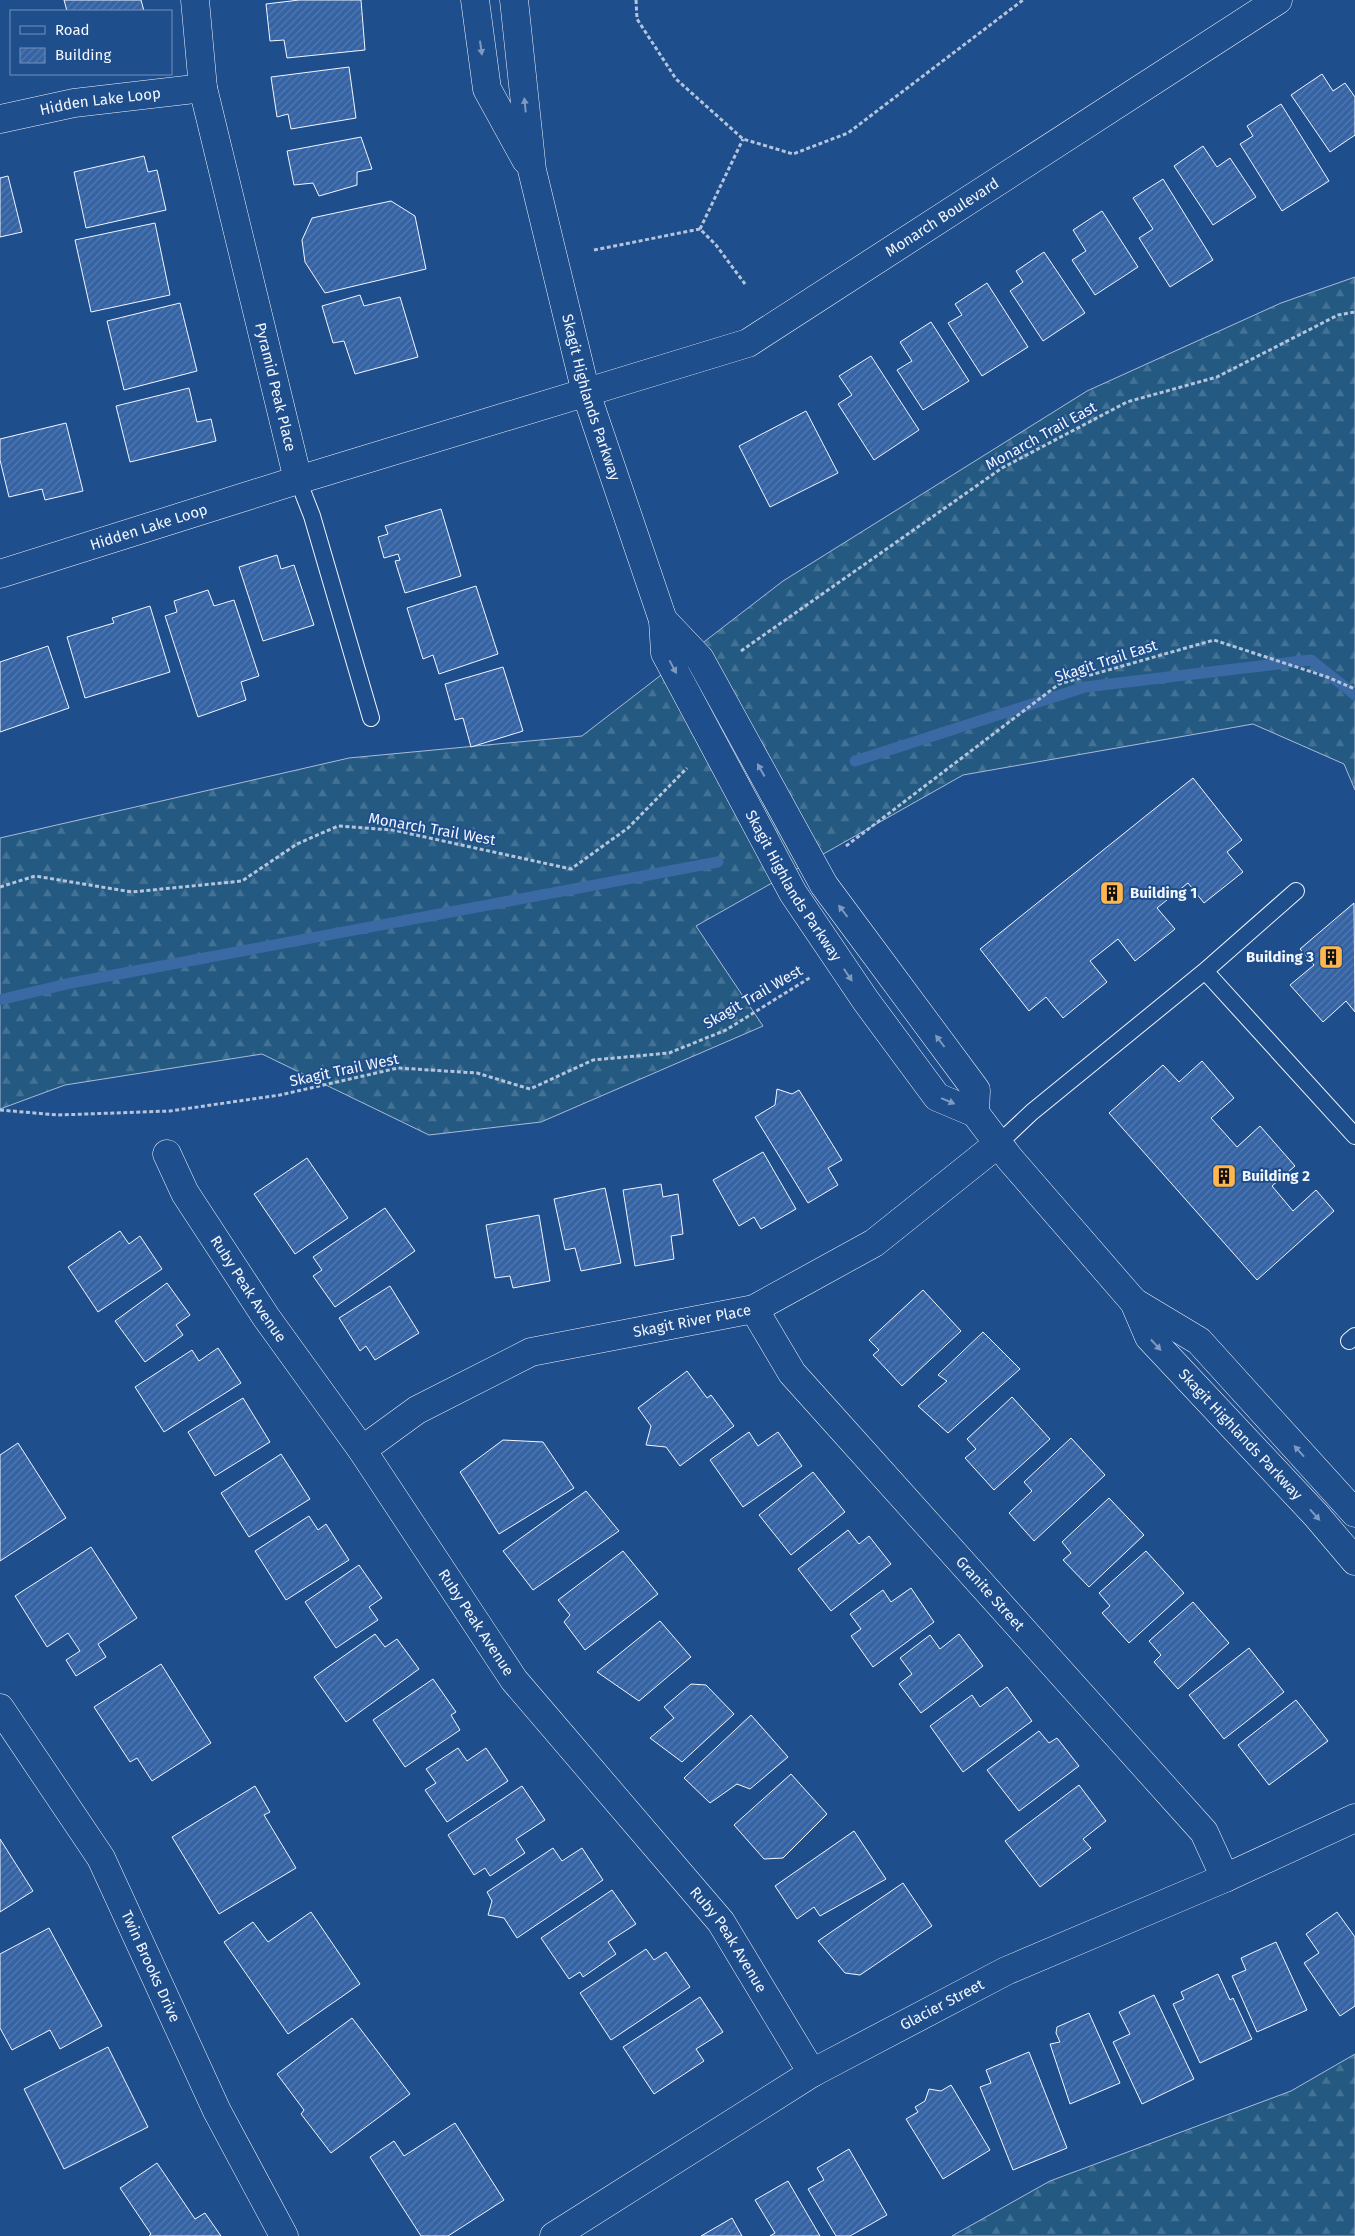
<svg xmlns="http://www.w3.org/2000/svg" width="1355" height="2236" font-family="'Fira Sans',sans-serif">
  <defs>
    <pattern id="forest-firs" width="22" height="20" patternUnits="userSpaceOnUse" patternTransform="scale(1.25)"><rect width="22" height="20" fill="#245a82"/><path d="M5 1l3.5 6h-7zM16 11l3.5 6h-7z" fill="#447295"/></pattern>
    <pattern id="building-hatch" width="6" height="6" patternUnits="userSpaceOnUse" patternTransform="scale(1.25)"><rect width="6" height="6" fill="#3563a3"/><path d="M-1 1l2-2M0 6l6-6M5 7l2-2" fill="none" stroke="#537ab1"/></pattern>
  </defs>
  <rect width="100%" height="100%" fill="#1f4e8c"/>
  <path fill="url(#forest-firs)" stroke="#a8bbd7" d="M1355,277V790L1344,764L1253,724L963,775L696,926L763,1026L541,1122L429,1135L262,1054L65,1085L0,1109V838L349,758L582,736L783,581L1087,391L1281,303Z
    M1355,2054V2236H952L1050,2181L1291,2091Z"/>
  <g fill="none" stroke-linecap="round" stroke-linejoin="round">
    <path stroke="#3b69a3" stroke-width="11" d="M855,761L1085,687L1311,660L1355,695
      M0,1000L71,983L718,862"/>
  </g>
  <path fill="url(#building-hatch)" stroke="#f2f6ff" d="M64,0H141L144,11H67Z
    M299,0H361L365,50L287,58L284,40L270,41L266,4Z
    M349,67L356,118L291,129L288,114L277,117L271,77Z
    M1322,74L1333,91L1345,83L1355,97V135L1330,152L1291,95Z
    M1281,104L1329,181L1282,211L1240,144L1253,136L1247,126Z
    M361,137L372,169L357,172V185L319,196L313,183L294,185L287,151Z
    M1203,146L1217,167L1230,158L1256,197L1213,225L1174,166Z
    M144,156L148,172L157,170L166,210L86,228L74,172Z
    M8,176L22,232L0,237V178Z
    M1163,179L1213,260L1170,287L1139,238L1153,229L1133,198Z
    M391,201L415,216L426,269L325,293L305,262L302,240L312,218Z
    M1102,211L1138,267L1095,295L1072,260L1086,251L1073,230Z
    M155,223L170,295L91,312L75,240Z
    M1044,252L1085,313L1043,341L1010,291L1023,282L1016,271Z
    M987,283L1028,347L982,376L948,323L962,315L955,304Z
    M360,295L364,306L400,297L418,357L355,374L344,341L333,343L322,306Z
    M180,303L197,371L124,390L107,321Z
    M931,322L969,381L923,410L897,370L912,361L900,342Z
    M871,356L919,430L874,460L838,404L852,395L839,376Z
    M189,388L197,422L211,419L216,441L130,462L116,406Z
    M806,411L838,473L770,507L739,446Z
    M66,423L83,491L45,500L42,489L9,497L0,460V439Z
    M441,509L461,576L405,593L395,561L400,560L398,554L384,558L378,537L388,534L385,526Z
    M277,555L281,569L294,565L314,625L263,641L239,567Z
    M476,586L498,654L439,674L433,655L423,659L407,608Z
    M208,590L214,606L234,600L259,676L241,682L246,700L198,717L165,616L177,612L174,601Z
    M150,606L170,672L85,698L67,637L114,623L112,618Z
    M48,646L69,708L0,732V662Z
    M503,667L523,731L471,747L463,718L455,720L445,684Z
    M1193,778L1242,840L1227,852L1243,872L1204,903L1188,883L1157,908L1175,929L1135,961L1118,939L1090,961L1107,982L1063,1018L1046,997L1029,1011L980,949Z
    M1354,903L1355,1012L1346,1001L1323,1022L1290,985L1314,965L1300,949Z
    M1202,1061L1234,1098L1211,1118L1237,1147L1260,1126L1295,1166L1272,1186L1293,1211L1316,1190L1334,1211L1257,1280L1109,1113L1163,1065L1179,1082Z
    M777,1089L792,1094L799,1090L842,1160L828,1168L838,1185L808,1203L755,1117L775,1105Z
    M763,1152L796,1209L761,1229L754,1217L739,1226L713,1180Z
    M307,1158L348,1218L295,1254L254,1194Z
    M661,1184L663,1197L678,1194L683,1234L671,1236L674,1259L635,1266L623,1190Z
    M605,1188L621,1263L581,1271L575,1248L565,1250L554,1199Z
    M385,1208L415,1251L335,1307L313,1276L322,1270L313,1257Z
    M539,1215L550,1281L513,1288L510,1276L495,1278L486,1225Z
    M120,1231L129,1244L140,1236L162,1269L98,1312L68,1267Z
    M167,1283L190,1315L176,1325L183,1335L145,1362L115,1321Z
    M390,1286L419,1333L375,1360L366,1346L360,1351L339,1318Z
    M923,1290L961,1331L902,1386L873,1355L879,1350L869,1340Z
    M983,1332L1020,1369L948,1433L918,1406L947,1381L938,1375Z
    M218,1348L241,1383L164,1432L135,1387L192,1350L199,1361Z
    M687,1371L707,1398L711,1395L734,1426L680,1466L666,1447L646,1445L651,1426L638,1408Z
    M1012,1397L1050,1439L994,1490L965,1458L976,1449L967,1439Z
    M243,1398L270,1442L215,1476L188,1432Z
    M749,1432L758,1446L778,1432L802,1466L743,1507L710,1460Z
    M1071,1438L1105,1475L1034,1541L1009,1513L1032,1491L1024,1482Z
    M503,1440L543,1442L574,1488L499,1534L460,1472Z
    M18,1443L66,1518L0,1561V1455Z
    M281,1454L310,1499L249,1537L221,1493Z
    M813,1472L845,1512L791,1555L759,1515Z
    M586,1491L619,1531L533,1590L503,1551Z
    M1109,1498L1144,1535L1089,1587L1063,1560L1071,1553L1062,1542Z
    M309,1516L318,1530L326,1524L349,1560L286,1600L255,1551Z
    M848,1530L859,1544L869,1536L891,1564L831,1611L798,1569Z
    M91,1547L137,1618L98,1644L106,1657L76,1676L66,1660L80,1651L68,1633L47,1647L15,1596Z
    M623,1551L658,1594L585,1650L564,1622L570,1615L558,1600Z
    M1146,1551L1184,1593L1129,1643L1102,1613L1110,1606L1099,1593Z
    M359,1565L382,1598L369,1607L378,1620L336,1648L305,1602Z
    M911,1588L934,1622L873,1667L851,1636L861,1629L850,1614L883,1590L891,1602Z
    M1193,1602L1229,1643L1178,1689L1154,1662L1161,1655L1149,1641Z
    M660,1621L691,1657L639,1701L597,1672Z
    M375,1634L385,1647L397,1639L419,1669L346,1722L314,1677Z
    M959,1634L983,1666L921,1713L899,1684L912,1674L900,1658L930,1635L940,1649Z
    M1249,1648L1284,1692L1224,1739L1189,1695Z
    M161,1664L211,1743L152,1781L137,1758L130,1762L94,1707Z
    M433,1679L456,1712L451,1715L460,1730L405,1767L373,1720Z
    M691,1684L706,1685L734,1714L682,1762L650,1738L674,1718L664,1707Z
    M1007,1687L1032,1721L963,1772L930,1726L972,1695L980,1707Z
    M1296,1700L1328,1741L1269,1785L1238,1745Z
    M751,1715L788,1757L750,1789L737,1784L710,1803L684,1778Z
    M1039,1731L1049,1743L1057,1738L1079,1766L1019,1811L987,1770Z
    M458,1748L467,1761L486,1748L508,1781L447,1822L425,1790L436,1783L426,1769Z
    M791,1774L827,1814L783,1858L764,1859L734,1825Z
    M1079,1785L1106,1821L1083,1839L1091,1848L1040,1887L1005,1841Z
    M255,1786L270,1812L264,1815L296,1868L219,1914L172,1837Z
    M522,1786L545,1820L516,1839L525,1853L490,1876L485,1868L474,1875L448,1835Z
    M854,1831L886,1879L820,1916L814,1907L797,1919L775,1886Z
    M0,1839L33,1891L0,1912Z
    M553,1848L562,1861L582,1848L603,1880L517,1938L504,1918L488,1915L492,1901L487,1892Z
    M903,1883L932,1926L860,1975L845,1973L818,1941Z
    M612,1890L636,1924L608,1942L616,1954L583,1977L580,1972L569,1979L541,1938Z
    M311,1912L360,1984L288,2034L224,1942L253,1922L268,1942Z
    M1337,1912L1355,1937V2006L1340,2016L1304,1963L1319,1953L1306,1934Z
    M49,1928L102,2026L60,2049L50,2030L12,2050L0,2028V1954Z
    M1276,1942L1307,2010L1257,2032L1232,1976L1246,1970L1241,1958Z
    M646,1949L654,1960L666,1952L690,1987L611,2040L580,1993Z
    M1218,1974L1230,2000L1233,1998L1252,2039L1200,2063L1173,2004L1184,1999L1181,1992Z
    M1154,1995L1194,2079L1142,2104L1113,2042L1130,2034L1119,2012Z
    M700,1997L723,2032L696,2049L704,2061L654,2094L623,2047Z
    M1089,2013L1120,2083L1070,2104L1050,2044L1060,2042L1056,2033L1057,2027Z
    M352,2018L410,2094L331,2153L301,2114L304,2110L277,2074Z
    M108,2047L148,2127L64,2169L24,2089Z
    M1029,2052L1067,2148L1013,2170L980,2087L991,2083L986,2070Z
    M951,2085L990,2150L943,2179L906,2119L918,2112L915,2107L925,2101L929,2089L941,2091Z
    M455,2123L504,2200L448,2236H421L370,2157L394,2141L404,2156Z
    M849,2149L887,2215L850,2236H836L808,2189L824,2180L817,2168Z
    M157,2163L195,2219L205,2213L221,2236H149L151,2234L120,2188Z
    M788,2181L820,2236H770L775,2233L755,2200Z
    M732,2218L742,2236H701Z"/>
  <g fill="none" stroke-linecap="round" stroke-linejoin="round">
    <defs>
      <path id="lane" d="M298,480L312,516L371,718
        M1205,971L1355,1136
        M999,1143L1032,1112L1205,971L1296,891
        M1349,1341L1355,1336"/>
      <g id="street">
        <path id="s1" d="M195,0L203,88L298,480"/>
        <path id="s2" d="M0,119L74,103L203,88"/>
        <path id="s3" d="M0,574L298,480L748,343L1278,0"/>
        <path id="s4" d="M167,1154L185,1193L266,1317L362,1450L514,1680L721,1922L812,2073"/>
        <path id="s5" d="M754,1309L792,1373L1204,1832L1225,1878"/>
        <path id="s6" d="M362,1450L417,1410L531,1352L754,1309L874,1243L999,1143"/>
        <path id="s7" d="M0,1708L101,1858L217,2111L284,2236"/>
        <path id="s8" d="M554,2236L812,2073L1006,1971L1225,1878L1355,1818"/>
      </g>
      <g id="secondary">
        <path d="M475,0L487,89L526,160"/>
        <path id="s9" d="M514,0L532,170L586,393L663,620L665,653L793,893L866,1001L937,1097L975,1113L1010,1159L1134,1302L1149,1337L1316,1515L1355,1561"/>
        <path d="M663,620L700,659L824,885L976,1090L975,1113"/>
        <path d="M1134,1302L1199,1341L1355,1513"/>
      </g>
    </defs>
    <use href="#lane" stroke="#f2f6ff" stroke-width="18"/>
    <use href="#street" stroke="#f2f6ff" stroke-width="29"/>
    <use href="#secondary" stroke="#f2f6ff" stroke-width="29"/>
    <path stroke="#b3c4dc" stroke-width="3" stroke-dasharray="4 2.5" stroke-linecap="butt" d="M636,0L637,19L676,79L743,139L793,154L848,133L1023,0
      M700,229L743,139
      M594,250L700,229L716,245L745,284
      M741,651L1002,468L1127,402L1217,377L1338,315L1355,312
      M846,846L1059,684L1214,640L1327,677L1355,689
      M0,887L35,876L132,892L242,881L297,844L338,826L393,830L571,869L628,828L687,768
      M0,1110L58,1115L170,1111L280,1095L398,1068L477,1073L530,1089L593,1060L669,1053L726,1030L811,977"/>
    <use href="#lane" stroke="#1f4e8c" stroke-width="16"/>
    <use href="#street" stroke="#1f4e8c" stroke-width="28"/>
    <use href="#secondary" stroke="#1f4e8c" stroke-width="28"/>
  </g>
  <defs><path id="oneway-solid" d="M-6-.8H1V-3.2L6.5 0L1 3.2V.8H-6Z" transform="scale(1.25)"/></defs>
  <g fill="#7e9ac0">
    <use href="#oneway-solid" transform="translate(481 48) rotate(82)"/>
    <use href="#oneway-solid" transform="translate(525 105) rotate(-96)"/>
    <use href="#oneway-solid" transform="translate(673 667) rotate(62)"/>
    <use href="#oneway-solid" transform="translate(761 770) rotate(-119)"/>
    <use href="#oneway-solid" transform="translate(843 911) rotate(-127)"/>
    <use href="#oneway-solid" transform="translate(848 975) rotate(56)"/>
    <use href="#oneway-solid" transform="translate(940 1041) rotate(-127)"/>
    <use href="#oneway-solid" transform="translate(948 1101) rotate(23)"/>
    <use href="#oneway-solid" transform="translate(1156 1345) rotate(47)"/>
    <use href="#oneway-solid" transform="translate(1299 1451) rotate(-132)"/>
    <use href="#oneway-solid" transform="translate(1315 1515) rotate(48)"/>
  </g>
  <defs>
    <symbol id="building-square" viewBox="-11 -11 22 22"><rect x="-9" y="-9" width="18" height="18" rx="4" fill="#ffb74d" stroke="#1f4e8c"/><path d="M-4-6H4V6H1V3H-1V6H-4ZM-2.5-4.3h1.7v1.8h-1.7ZM.8-4.3h1.7v1.8H.8ZM-2.5-1h1.7V.8h-1.7ZM.8-1h1.7V.8H.8Z" fill="#111"/></symbol>
  </defs>
  <g fill-rule="evenodd">
    <use href="#building-square" x="1098" y="879" width="28" height="28"/>
    <use href="#building-square" x="1317" y="943" width="28" height="28"/>
    <use href="#building-square" x="1210" y="1162" width="28" height="28"/>
  </g>
  <g text-anchor="middle" stroke-width="4" stroke-linejoin="round" paint-order="stroke">
    <g font-size="15" fill="#f2f6ff" stroke="#1f4e8c">
      <text dy="5" stroke="none"><textPath href="#s2" startOffset="102">Hidden Lake Loop</textPath></text>
      <text dy="5" stroke="none"><textPath href="#s3" startOffset="1014">Monarch Boulevard</textPath></text>
      <text dy="5" stroke="none"><textPath href="#s1" startOffset="396">Pyramid Peak Place</textPath></text>
      <text dy="5" stroke="none"><textPath href="#s9" startOffset="406">Skagit Highlands Parkway</textPath></text>
      <text transform="translate(1041 436) rotate(-29)" y="5">Monarch Trail East</text>
      <text dy="5" stroke="none"><textPath href="#s3" startOffset="156">Hidden Lake Loop</textPath></text>
      <text transform="translate(1106 661) rotate(-18)" y="5">Skagit Trail East</text>
      <text transform="translate(432 829) rotate(10)" y="5">Monarch Trail West</text>
      <text dy="5" stroke="none"><textPath href="#s9" startOffset="939">Skagit Highlands Parkway</textPath></text>
      <text transform="translate(753 997) rotate(-30)" y="5">Skagit Trail West</text>
      <text transform="translate(344 1070) rotate(-12)" y="5">Skagit Trail West</text>
      <text dy="5" stroke="none"><textPath href="#s4" startOffset="158">Ruby Peak Avenue</textPath></text>
      <text dy="5" stroke="none"><textPath href="#s6" startOffset="360">Skagit River Place</textPath></text>
      <text dy="5" stroke="none"><textPath href="#s9" startOffset="1655">Skagit Highlands Parkway</textPath></text>
      <text dy="5" stroke="none"><textPath href="#s5" startOffset="371">Granite Street</textPath></text>
      <text dy="5" stroke="none"><textPath href="#s4" startOffset="562">Ruby Peak Avenue</textPath></text>
      <text dy="5" stroke="none"><textPath href="#s4" startOffset="968">Ruby Peak Avenue</textPath></text>
      <text dy="5" stroke="none"><textPath href="#s7" startOffset="300">Twin Brooks Drive</textPath></text>
      <text dy="5" stroke="none"><textPath href="#s8" startOffset="452">Glacier Street</textPath></text>
    </g>
    <g font-size="15" font-weight="bold" fill="#f2f6ff" stroke="#1f4e8c" text-anchor="start">
      <text x="1130" y="898">Building 1</text>
      <text x="1314" y="962" text-anchor="end">Building 3</text>
      <text x="1242" y="1181">Building 2</text>
    </g>
  </g>
  <rect x="10" y="10" width="162" height="65" fill="#1f4e8c" stroke="#7391ba"/>
  <rect x="20" y="26" width="25" height="8" fill="#1f4e8c" stroke="#7391ba"/>
  <text x="55" y="35" font-size="15" fill="#f2f6ff">Road</text>
  <rect x="20" y="48" width="25" height="15" fill="url(#building-hatch)" stroke="#7391ba"/>
  <text x="55" y="60" font-size="15" fill="#f2f6ff">Building</text>
</svg>
